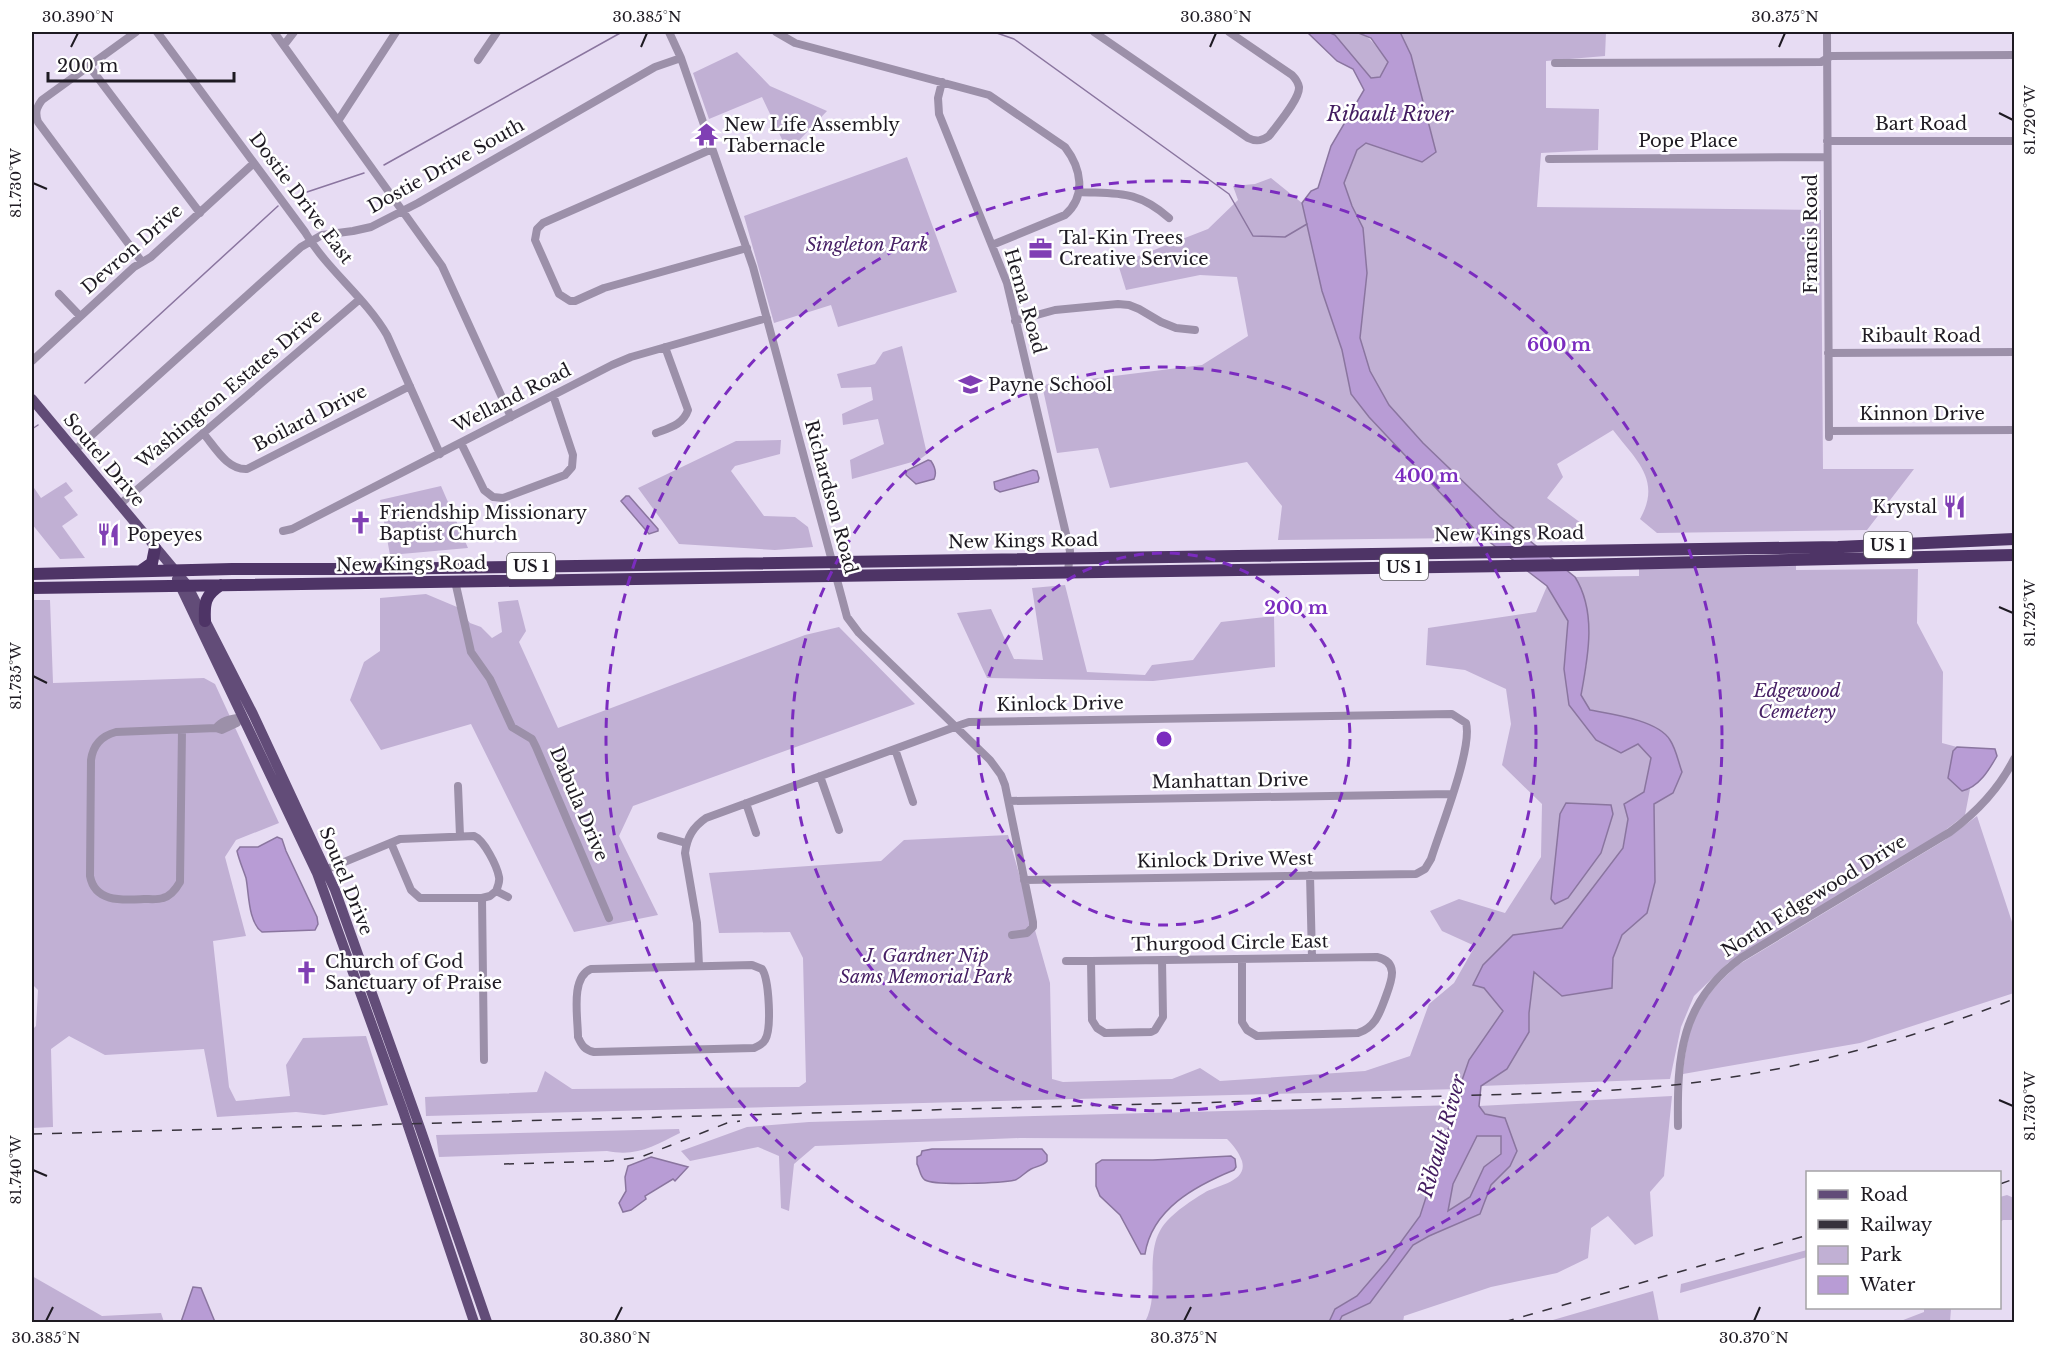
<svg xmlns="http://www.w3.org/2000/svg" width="2046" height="1354" font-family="'Libre Baskerville',serif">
  <rect width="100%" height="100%" fill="#e7dcf3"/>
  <path fill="#c1b0d4" d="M1328,32C1366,31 1365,31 1388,62L1380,77L1371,78L1335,35Z
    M1400,32H1606L1605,56L1546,61V108L1599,109L1598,150L1541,153L1537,207L1821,210L1823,469H1914L1867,530L1657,533L1640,519C1662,480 1636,460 1613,430L1557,464L1563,477L1547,498L1581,523L1579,536L1529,539L1500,517L1423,443L1389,405L1370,371L1360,338L1367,273L1363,228L1352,206L1344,183L1357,150L1366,143L1422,162L1402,35Z
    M737,52L770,86L827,111L788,152L762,97L709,119L693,73Z
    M907,157L957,292L838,327L831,305L774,323L744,216Z
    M1271,178L1302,203L1322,291L1342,350L1351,394L1369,417L1479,534L1467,538L1278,540L1282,506L1247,462L1110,488L1098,448L1057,453L1042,385L1202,365L1248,336L1237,277L1200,275L1126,290L1118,264L1208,229L1238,200L1233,186L1255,184Z
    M902,346L927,454L919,460L852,479L850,460L884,444L878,419L843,425L842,414L873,400L871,387L841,388L837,374L875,364L883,352Z
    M781,440L780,454L735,466L731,471L764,516L795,517L808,527L813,547L775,550L679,544L638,488L736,441Z
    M66,482L73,491L64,497L78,515L62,526L85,558L60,559L32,524V485L41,498Z
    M441,486L468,548L390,555L380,500Z
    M1796,565V570L1918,569L1917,623L1943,672L1942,743L1957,747L1953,752L1948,778L1962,791L1970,789L1965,815L1939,835L1728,963L1694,996L1681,1027L1670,1079L1481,1086L1507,1069L1529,1032V1013L1534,971L1562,996L1612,988L1613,958L1622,935L1647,913L1655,882L1654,804L1673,793L1682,772L1669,738L1631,718L1590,710L1581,695L1587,662L1579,584L1575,577L1639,576V567Z
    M1065,585L1087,672L1145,675L1152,665L1193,660L1221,622L1274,616L1275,667L1153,681L987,678L957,613L991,609L1014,659L1043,660L1032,588Z
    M1547,586L1568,621L1564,669L1569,705L1638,744L1651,758L1644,792L1628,819L1623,848L1562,928L1513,935L1483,965L1473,985L1484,988L1503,1011L1469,1060L1459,1089L426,1116L425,1097L537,1092L545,1071L572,1089L799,1087L806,1082L803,958L790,932L719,933L709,873L881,861L904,840L1008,835L1050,983L1052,1079L1063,1082L1172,1079L1200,1068L1220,1081L1365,1071L1410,1056L1429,1004L1454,983L1475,946L1442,931L1430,911L1459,899L1505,913L1541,857L1542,804L1502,765L1511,724L1506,689L1465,670L1426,665L1428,628L1536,612Z
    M426,594L457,607L470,623L481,627L492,638L502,632L498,602L518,600L526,631L519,642L558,728L805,635L839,627L915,704L633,806L619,836L658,915L574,932L471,724L381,750L350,700L364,662L380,651V598Z
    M32,600H50L53,683L204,678L215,684L279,823L236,840L225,857L246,936L213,941L229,1087L236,1101L290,1096L286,1065L303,1038L366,1036L388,1105L324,1115L296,1112L217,1117L204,1049L105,1055L69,1036L51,1049L53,1127L32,1128V1030L36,1026L38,990L32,984Z
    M1977,816L2014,928V993L1860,1043L1683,1074C1687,1024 1699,998 1738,965L1945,840Z
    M1672,1096L1664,1176L1650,1192L1653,1236L1635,1245L1608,1216L1591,1228L1588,1258L1557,1273L1491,1287L1404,1316L1403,1322H1339L1342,1316L1370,1303L1413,1245L1429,1236L1480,1214L1491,1185L1510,1166L1517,1151L1479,1106Z
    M1458,1105L1420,1216L1387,1261L1357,1296L1335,1309L1329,1322H1145C1162,1291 1141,1249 1167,1221C1176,1211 1192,1200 1204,1193C1217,1185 1248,1182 1242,1161C1238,1151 1234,1146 1227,1139L1020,1138L815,1146L794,1164L789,1211L781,1208L779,1156L758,1147L690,1161L681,1151L747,1127L809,1122Z
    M679,1129L680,1133C654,1146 637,1157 607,1151L439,1157L436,1135Z
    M1477,1136H1501V1154L1484,1167L1470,1197L1447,1211L1453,1184Z
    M2007,1195L2014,1198V1220H2003L2000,1222V1197Z
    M1807,1250V1257L1680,1293L1681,1284Z
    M32,1276L102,1316L161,1313L164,1322H32Z
    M1653,1291L1659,1322H1546Z
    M1924,1308H1951L1950,1322H1898L1924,1312Z"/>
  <path fill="#b89cd5" stroke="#8a759f" stroke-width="1.5" fill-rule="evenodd" d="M1307,32H1328L1335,35L1371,78L1380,77L1388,62L1371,38L1356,32H1400L1411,55L1436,152L1422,162L1366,143L1357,150L1344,183L1352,206L1363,228L1367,273L1360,338L1370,371L1389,405L1423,443L1500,517L1575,577C1597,612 1588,657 1581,695L1590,710C1611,714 1658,720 1670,740C1676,749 1678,761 1682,772L1673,793L1654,804L1655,882L1647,913L1622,935L1613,958L1612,988L1562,996L1534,972L1529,1013V1032L1507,1069L1481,1086L1479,1106L1485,1114L1505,1118L1517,1151L1510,1166L1491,1185L1480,1214L1429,1236L1413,1245L1370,1303L1342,1316L1339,1322H1329L1335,1309L1357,1296L1387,1261L1420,1216L1448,1129L1457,1112L1459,1089L1469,1060L1503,1011L1484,988L1473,985L1483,965L1513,935L1562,928L1623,848L1628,819L1624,804L1644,792L1651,758L1638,744L1621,753L1596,740L1569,705L1564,669L1568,621L1547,586L1479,534L1369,417L1351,394L1342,350L1322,291L1302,203L1311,191L1318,188L1331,146L1364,90L1353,69L1337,61ZM1477,1136H1501V1154L1484,1167L1470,1197L1448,1211L1453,1184Z
    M928,460L931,461C935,467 937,473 934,479L916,484L906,475V471Z
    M1033,470L1037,471L1039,478L1038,482L1000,492L995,489L994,482Z
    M626,496H629L658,529V531L649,534L621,501Z
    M1957,747L1995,749L1997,756C1989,770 1979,787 1962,791L1948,778L1953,751Z
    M1566,803L1611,805L1613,814L1601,853L1568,898L1555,904L1551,899L1560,814Z
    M277,837L282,839L286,851L317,917L318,924L315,930L262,932C248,922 249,893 246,878C243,869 239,860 237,851L240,847H258Z
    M932,1149H1042L1047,1155V1161C1043,1166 1037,1166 1031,1169C1025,1172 1021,1178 1015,1180C1002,1183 935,1186 925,1180C920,1177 920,1169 917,1164V1157L921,1155L922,1151Z
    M1231,1156L1235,1159L1236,1167L1234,1170C1195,1186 1152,1209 1145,1254H1141L1120,1215L1100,1196L1096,1186V1164L1102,1160H1153Z
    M651,1157L688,1167L675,1181L673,1179L645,1196L646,1199L631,1210L623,1212L619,1203L626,1191L625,1177L628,1166Z
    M193,1287L201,1288L215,1322H181Z"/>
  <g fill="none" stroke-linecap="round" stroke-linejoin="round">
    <path stroke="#8a759f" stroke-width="1.5" d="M994,32L1014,39L1229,194L1253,236L1285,237L1307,224
      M384,165L622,32
      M292,197L364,173
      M85,383L278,206
      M32,429L38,425"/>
    <path stroke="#9c90a9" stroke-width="8" d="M136,32L42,100C36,108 35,113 38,122L142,262
      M157,32L305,232C327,270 365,297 387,335L440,454
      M274,32L442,266L511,417
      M669,32L681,58L753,267L847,617L859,633L990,760L1001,775L1005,785L1033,922V927L1027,933L1012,935
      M776,32L795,43L989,95L1065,147C1081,168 1087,196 1065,215L992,245
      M1094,32L1248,138C1256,142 1262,141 1269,136C1277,125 1300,99 1299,87C1298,82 1295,78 1292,75L1229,32
      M1827,32L1829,437
      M284,45L294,32
      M478,60L497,32
      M1555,63L1821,62L1831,56L2014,55
      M89,66L200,213
      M942,82L938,98L939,114L1007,283L1070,551L1068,572
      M338,121L396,32
      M1827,141H2014
      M712,149L543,223L537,229L535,240L559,294L570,301H575L604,288L747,248
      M1549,159L1827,157
      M1079,192C1119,194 1137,190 1169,218
      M59,294L80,316
      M1015,321L1055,310L1118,304L1129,305L1139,309L1161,322L1176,328L1195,330
      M1828,353L2014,352
      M32,361L134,267L151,257L254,163
      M1829,431L2014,430
      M203,433C215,447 227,470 247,469L410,386
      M656,433C669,428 683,425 688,410L665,347
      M461,443L484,490L493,497L503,498L565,475L572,467L573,455L553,395
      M74,451L301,247L322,235L353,231L371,227L418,203L655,67L681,58
      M119,505L360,299
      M283,531L292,529L612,365L631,357L767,318
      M455,581L471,652L490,679L512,727L532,739L536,747L609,918
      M216,728C223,719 232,719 242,717
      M182,730L180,882C176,889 171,896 163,898C157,900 150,899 144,899C123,900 95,903 90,876L91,760C93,745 101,736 116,732L216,728L222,730L237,723L239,719
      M895,749L913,802
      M820,776L839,830
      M458,786L460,836
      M1009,801L1452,794
      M746,803L756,833
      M661,836L686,843
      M391,843L411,890L420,898H482L490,896L496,891
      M320,872L400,839L474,836C484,840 497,866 499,877C500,882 498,886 496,891
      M1310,875L1312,958
      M496,891L508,897
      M482,898L484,1060
      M1066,961H1091L1377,957C1399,962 1392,980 1386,996C1380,1012 1376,1027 1358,1033L1257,1036L1247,1030L1242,1022V959
      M1091,961L1092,1020L1097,1028L1105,1033L1151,1032L1155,1030L1163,1017L1162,960
      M752,965L762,969C769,979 772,1029 765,1040C763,1044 759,1046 754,1048L594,1052C585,1050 582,1046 578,1037C578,1018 570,977 591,969Z
      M699,966L697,923L685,853C687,837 693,827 706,818L963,724L969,722L1452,714L1466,723C1473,748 1440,830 1431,859L1425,869L1416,874L1024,880
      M1678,1126C1677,1057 1680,1002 1741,958L1950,832C1977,812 1999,789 2014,759"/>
    <path stroke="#624c78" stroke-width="10" d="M32,399L187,585L253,714L335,890L420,1128L487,1322
      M177,579L317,873L403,1111L474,1322"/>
    <path stroke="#4e3466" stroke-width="12" d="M142,570L152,563L155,548
      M32,574L232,569H373L1838,547L2014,539
      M32,588L1572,565L2014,555
      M205,621C204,603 205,595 221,585"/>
    <path stroke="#37323c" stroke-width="1.5" stroke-dasharray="10 10" stroke-linecap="butt" d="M32,1134L1450,1096C1510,1094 1571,1093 1631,1089C1763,1079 1892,1047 2014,999
      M504,1164L610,1161L641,1157L727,1123L740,1121
      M2000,1184L2014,1179
      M1504,1322L1808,1235"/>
  </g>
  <path fill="none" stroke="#1e1a22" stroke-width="2" d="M71,47L78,33M641,47L647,33M1210,47L1216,33M1779,47L1785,33M1999,113L2013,120M33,183L47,189M1999,607L2013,613M33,676L47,683M1999,1100L2013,1106M33,1170L47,1176M46,1321L53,1307M615,1321L622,1307M1184,1321L1191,1307M1754,1321L1760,1307"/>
  <g fill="none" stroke="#7b2cbf" stroke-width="3" stroke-dasharray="10 8">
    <circle cx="1164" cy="739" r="186"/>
    <circle cx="1164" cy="739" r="372"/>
    <circle cx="1164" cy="739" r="558"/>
  </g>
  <defs>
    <symbol id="temple-bare" viewBox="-9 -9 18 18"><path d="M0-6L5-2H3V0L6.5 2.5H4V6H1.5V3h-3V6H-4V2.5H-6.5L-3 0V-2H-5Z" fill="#803fb4" stroke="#fff" stroke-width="2.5" paint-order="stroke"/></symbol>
    <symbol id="office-bare" viewBox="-9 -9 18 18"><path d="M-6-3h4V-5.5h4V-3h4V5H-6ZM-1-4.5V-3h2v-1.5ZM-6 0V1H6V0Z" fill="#803fb4" stroke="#fff" stroke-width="2.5" paint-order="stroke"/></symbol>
    <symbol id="school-bare" viewBox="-9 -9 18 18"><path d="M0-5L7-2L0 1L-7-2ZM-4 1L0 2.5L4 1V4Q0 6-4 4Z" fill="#803fb4" stroke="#fff" stroke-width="2.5" paint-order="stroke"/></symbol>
    <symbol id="restaurant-bare" viewBox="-9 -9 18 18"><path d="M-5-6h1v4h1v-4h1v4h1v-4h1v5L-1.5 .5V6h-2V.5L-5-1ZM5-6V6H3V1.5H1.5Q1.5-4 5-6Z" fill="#803fb4" stroke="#fff" stroke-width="2.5" paint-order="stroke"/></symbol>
    <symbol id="church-bare" viewBox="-9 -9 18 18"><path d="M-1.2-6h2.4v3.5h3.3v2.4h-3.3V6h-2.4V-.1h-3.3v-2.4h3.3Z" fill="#803fb4" stroke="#fff" stroke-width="2.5" paint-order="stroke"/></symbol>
  </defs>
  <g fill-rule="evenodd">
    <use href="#temple-bare" x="690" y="118" width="33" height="33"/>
    <use href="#office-bare" x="1024" y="232" width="33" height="33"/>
    <use href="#school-bare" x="954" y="368" width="33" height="33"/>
    <use href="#restaurant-bare" x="1938" y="490" width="33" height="33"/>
    <use href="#church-bare" x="344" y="506" width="33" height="33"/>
    <use href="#restaurant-bare" x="92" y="518" width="33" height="33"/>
    <use href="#church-bare" x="290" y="956" width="33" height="33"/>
  </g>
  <g text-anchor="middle" stroke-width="5" stroke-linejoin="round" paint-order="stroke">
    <g fill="#fff" stroke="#625f64" stroke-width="1.5">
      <rect x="1864" y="532" width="48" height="26" rx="4.5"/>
      <rect x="507" y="553" width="48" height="26" rx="4.5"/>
      <rect x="1380" y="554" width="48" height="26" rx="4.5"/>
    </g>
    <g font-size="16" font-weight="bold" fill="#1e1a22">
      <text x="1888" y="551">US 1</text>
      <text x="531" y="572">US 1</text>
      <text x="1404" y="573">US 1</text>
    </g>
    <g font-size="18" fill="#1e1a22" stroke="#fff">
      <text x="1921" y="130">Bart Road</text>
      <text x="1688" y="147">Pope Place</text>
      <text transform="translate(446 166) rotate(-29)" y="6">Dostie Drive South</text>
      <text transform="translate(301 198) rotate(53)" y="6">Dostie Drive East</text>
      <text transform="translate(1811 234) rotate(-90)" y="6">Francis Road</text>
      <text transform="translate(132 249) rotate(-41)" y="6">Devron Drive</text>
      <text transform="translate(1025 301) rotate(74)" y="6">Hema Road</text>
      <text x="1921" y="342">Ribault Road</text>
      <text transform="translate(229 389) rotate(-40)" y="6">Washington Estates Drive</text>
      <text transform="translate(512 398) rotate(-27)" y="6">Welland Road</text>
      <text x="1922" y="420">Kinnon Drive</text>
      <text transform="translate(310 418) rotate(-27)" y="6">Boilard Drive</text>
      <text transform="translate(104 460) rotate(50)" y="6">Soutel Drive</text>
      <text transform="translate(831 497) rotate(75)" y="6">Richardson Road</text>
      <text transform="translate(1509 534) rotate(-1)" y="6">New Kings Road</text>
      <text transform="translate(1023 541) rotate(-1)" y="6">New Kings Road</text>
      <text transform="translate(411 564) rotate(-1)" y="6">New Kings Road</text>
      <text transform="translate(1060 704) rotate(-1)" y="6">Kinlock Drive</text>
      <text transform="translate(1230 781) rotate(-1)" y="6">Manhattan Drive</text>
      <text transform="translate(579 804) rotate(67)" y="6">Dabula Drive</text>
      <text transform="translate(1225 860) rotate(-1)" y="6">Kinlock Drive West</text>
      <text transform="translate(346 881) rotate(68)" y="6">Soutel Drive</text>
      <text transform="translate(1814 896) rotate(-32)" y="6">North Edgewood Drive</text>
      <text transform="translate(1230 943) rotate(-1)" y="6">Thurgood Circle East</text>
    </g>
    <g font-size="18" fill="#1e1a22" stroke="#fff" text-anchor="start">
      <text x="724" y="131">New Life Assembly<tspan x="724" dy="21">Tabernacle</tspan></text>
      <text x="1059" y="244">Tal-Kin Trees<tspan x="1059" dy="21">Creative Service</tspan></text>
      <text x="988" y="391">Payne School</text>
      <text x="1937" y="513" text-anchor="end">Krystal</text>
      <text x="379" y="519">Friendship Missionary<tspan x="379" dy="21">Baptist Church</tspan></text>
      <text x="127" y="541">Popeyes</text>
      <text x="325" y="968">Church of God<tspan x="325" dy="21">Sanctuary of Praise</tspan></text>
    </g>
    <g font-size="18" font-style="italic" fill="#472065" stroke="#fff">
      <text x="867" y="251">Singleton Park</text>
      <text x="1797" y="697">Edgewood<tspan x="1797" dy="21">Cemetery</tspan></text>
      <text x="926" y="962">J. Gardner Nip<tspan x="926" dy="21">Sams Memorial Park</tspan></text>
    </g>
    <g font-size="20" font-style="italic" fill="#431c60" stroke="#fff">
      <text x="1390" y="121">Ribault River</text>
      <text transform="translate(1442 1136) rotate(-74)" y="7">Ribault River</text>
    </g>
  </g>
  <circle cx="1164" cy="739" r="9" fill="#7b2cbf" stroke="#fff" stroke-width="3"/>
  <g font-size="18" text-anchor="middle" font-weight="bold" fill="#7b2cbf" stroke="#fff" stroke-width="5" stroke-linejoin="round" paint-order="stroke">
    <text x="1559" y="351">600 m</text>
    <text x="1427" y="482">400 m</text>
    <text x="1296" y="614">200 m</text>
  </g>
  <rect width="2046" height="1354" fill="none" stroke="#ffffff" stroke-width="66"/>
  <rect x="1806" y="1171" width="195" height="138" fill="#ffffff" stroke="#a5a3a7" stroke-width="1.5"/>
  <rect x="1818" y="1190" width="30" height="9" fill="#624c78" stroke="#a5a3a7" stroke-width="1.5"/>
  <text x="1860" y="1201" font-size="18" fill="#1e1a22">Road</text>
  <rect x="1818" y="1220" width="30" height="9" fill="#37323c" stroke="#a5a3a7" stroke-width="1.5"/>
  <text x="1860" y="1231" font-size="18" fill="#1e1a22">Railway</text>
  <rect x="1818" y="1246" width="30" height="18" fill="#c1b0d4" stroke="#a5a3a7" stroke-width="1.5"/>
  <text x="1860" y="1261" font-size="18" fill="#1e1a22">Park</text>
  <rect x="1818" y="1276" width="30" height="18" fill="#b89cd5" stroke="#a5a3a7" stroke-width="1.5"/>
  <text x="1860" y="1291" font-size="18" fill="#1e1a22">Water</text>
  <path d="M48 72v9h186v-9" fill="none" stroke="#1e1a22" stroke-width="3"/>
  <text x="57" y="72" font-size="18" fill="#1e1a22" stroke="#ffffff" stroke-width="4.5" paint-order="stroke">200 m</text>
  <rect x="33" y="33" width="1980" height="1288" fill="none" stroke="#1e1a22" stroke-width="2"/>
  <g font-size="15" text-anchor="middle" fill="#1e1a22">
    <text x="78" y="22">30.390°N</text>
    <text x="647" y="22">30.385°N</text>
    <text x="1216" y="22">30.380°N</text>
    <text x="1785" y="22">30.375°N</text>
    <text transform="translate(2030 120) rotate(-90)" y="5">81.720°W</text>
    <text transform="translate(16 183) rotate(-90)" y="5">81.730°W</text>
    <text transform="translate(2030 613) rotate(-90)" y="5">81.725°W</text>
    <text transform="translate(16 676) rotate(-90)" y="5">81.735°W</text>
    <text transform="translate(2030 1106) rotate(-90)" y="5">81.730°W</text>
    <text transform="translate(16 1170) rotate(-90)" y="5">81.740°W</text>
    <text x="46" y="1343">30.385°N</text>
    <text x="615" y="1343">30.380°N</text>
    <text x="1184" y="1343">30.375°N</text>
    <text x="1754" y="1343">30.370°N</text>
  </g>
</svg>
